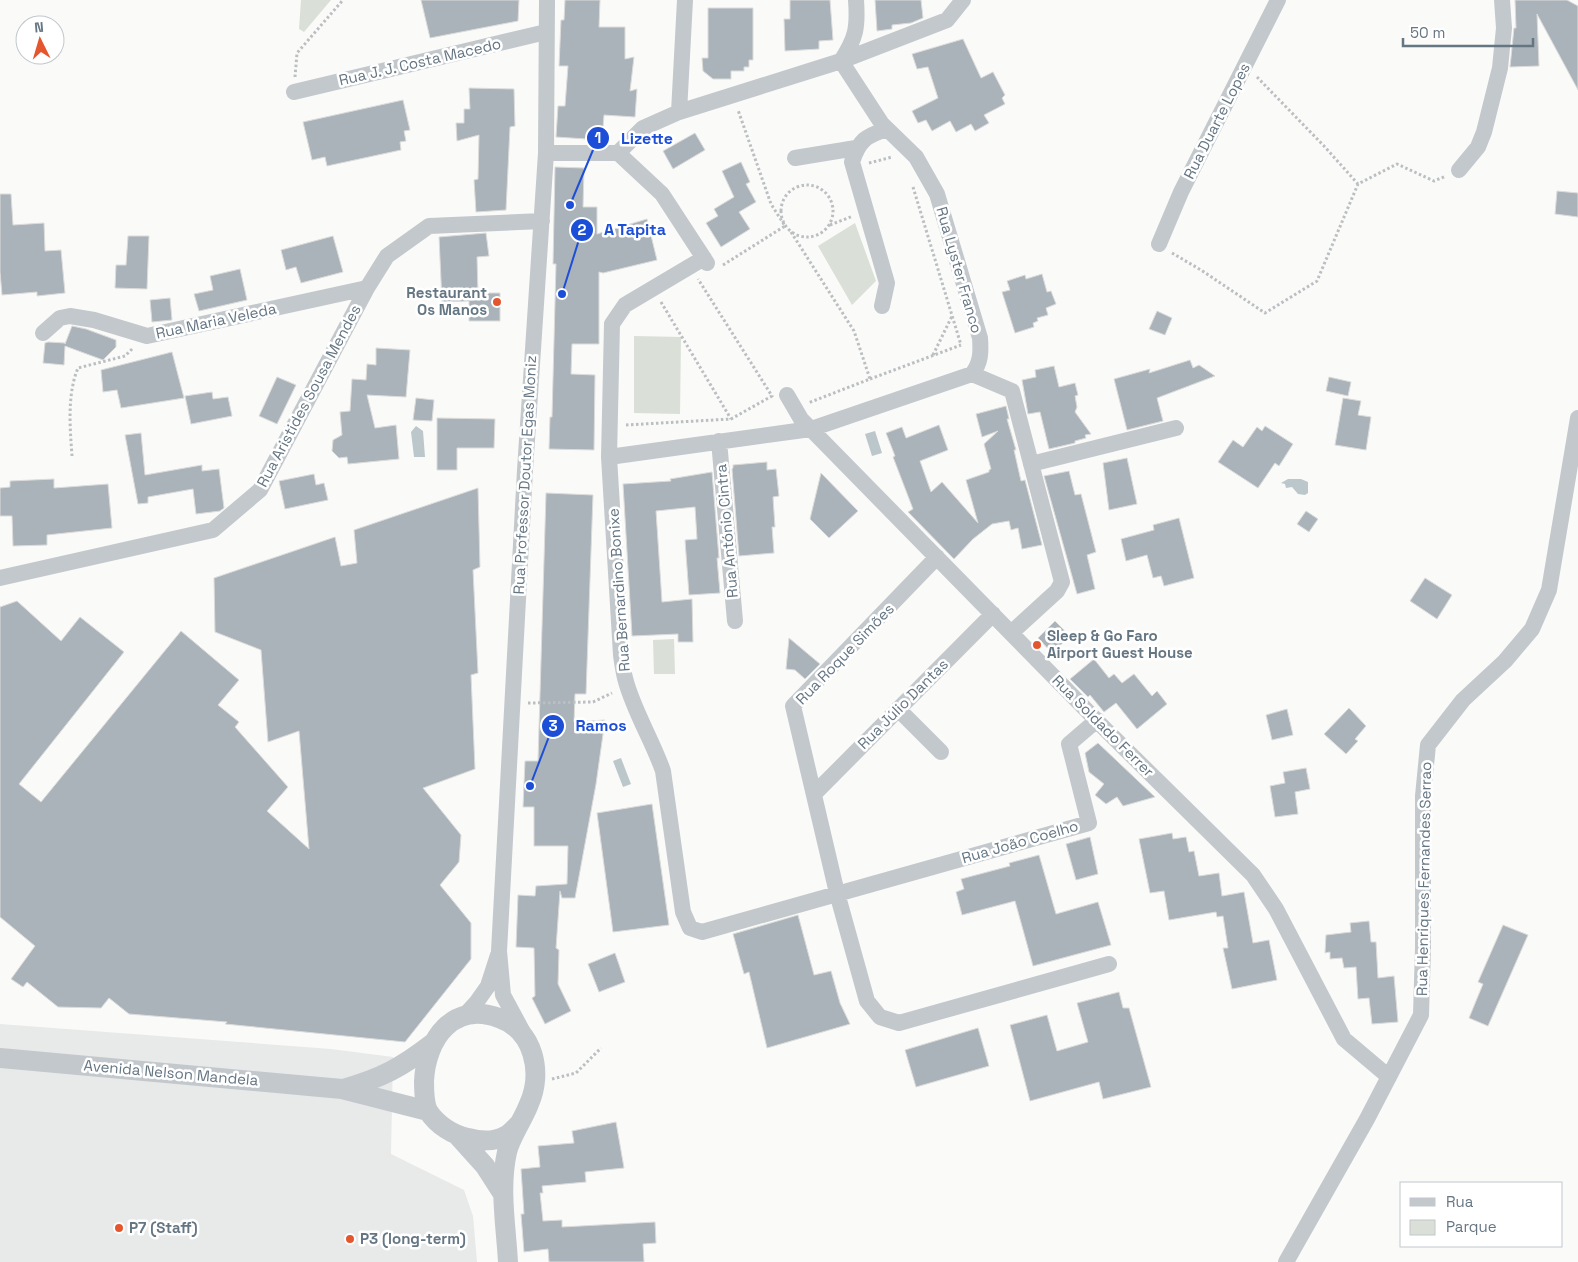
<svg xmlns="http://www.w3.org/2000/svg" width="1578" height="1262" font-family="'Space Grotesk',sans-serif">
  <rect width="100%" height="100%" fill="#fafaf8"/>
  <path fill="#e8e9e9" d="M0,1024L331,1049L393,1057L391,1154L464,1190L473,1216L477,1262H0Z"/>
  <path fill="#dadfd7" d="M301,0H331L304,32L299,29Z
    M855,223L876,281L852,305L818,246Z
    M634,336L681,337L680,414L634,413Z
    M674,639L675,674H654L653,640Z"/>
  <path fill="#bbc7cb" d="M416,426L423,431L425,457H414L411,432Z
    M875,431L882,453L872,456L865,434Z
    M1288,479H1301L1308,482V493L1305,495L1298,494L1292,487L1286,488L1285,484L1281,483Z
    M621,758L631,784L623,787L613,761Z"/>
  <path fill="#aab3b9" stroke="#dcdcda" d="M421,0H519L518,21L430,38Z
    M565,0H600L599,27H625V59L634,57L630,91L637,89L635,117L604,115L602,140L556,137L558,106H565L568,66H559L561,20H564Z
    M790,0H830L833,40L819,41V49L785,51L784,19H790Z
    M875,0H921L923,18L911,23L892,25V29L877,31Z
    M1515,0H1567L1578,6V90L1537,14L1539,66L1510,67L1514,28H1516Z
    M708,8H753V60H749V67H744V71H731V79H713L703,71L702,58H708Z
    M963,39L981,78L993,72L1005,95L1002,98L1005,104L984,115L989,123L975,131L971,124L956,132L950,121L932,131L926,120L918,123L912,111L938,98L928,67L917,69L912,54Z
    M469,88L514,89L515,126L510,127L506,210L476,212L474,180L478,179L479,135L457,141L456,123H464V109H470Z
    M403,100L410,130L404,131L406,141L400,142L401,150L327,166L325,157L312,160L303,122Z
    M695,133L705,150L673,169L663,151Z
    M741,162L750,182L746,184L756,202L739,212L750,229L721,247L706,223L718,216L714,209L734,197L722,171Z
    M555,167L584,168L583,207H597V234L647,219L657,260L603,273L599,272V344H572L571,374L595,375L594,450L549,449L550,417H552L556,264H553Z
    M1557,191L1578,193V217L1555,214Z
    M0,194H11L13,225L44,223L45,251L61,250L65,293L37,296V292L2,295L0,272Z
    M486,233L489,256L477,257L478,293H500V321H469V301L442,302L439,237Z
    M128,236H149L147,289L115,288L116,265H126Z
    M333,236L343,272L301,283L296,267L286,270L281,250Z
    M240,269L247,300L199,311L194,294L213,290L210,276Z
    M1042,274L1047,292L1051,291L1056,304L1046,308L1048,315L1037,318L1038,321L1033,323L1034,327L1015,333L1002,292L1010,290L1007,281L1025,275L1026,279Z
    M170,298L172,320L152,322L150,300Z
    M1157,311L1172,318L1165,335L1149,329Z
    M72,326L86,329L116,340V347L103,360L65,346L64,365L43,363L45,343L48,342L65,343V344Z
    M376,348L410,350L406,397L367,395L375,428L396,425L399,459L348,464L347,457L339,458L332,451L333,440L342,435L340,412L350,411L352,379L366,380L367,364L376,365Z
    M172,352L184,398L121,408L117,390L103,392L101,370Z
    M1190,360L1193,368L1199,365L1215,376L1157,398L1163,421L1127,430L1114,379L1150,369L1149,373Z
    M1054,366L1059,387L1075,383L1078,395L1075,396L1077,407L1075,412L1091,434L1085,435L1086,438L1075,441V443L1049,449L1040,412L1028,414L1022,380L1036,377L1035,370Z
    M277,377L296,385L277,424L259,416Z
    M1329,377L1351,382L1348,396L1326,391Z
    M212,392L213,399L228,397L232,416L191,424L185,396Z
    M416,398L434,400L432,421L413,420Z
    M1343,398L1361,401L1358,415L1371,417L1366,450L1335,445Z
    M1006,406L1009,419H1007L1016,450H1014L1021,481L1025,480L1042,545L1022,549L1018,528L1011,530L1009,521L992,524L973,539L954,559L908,512L913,509L893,457L895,456L886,433L902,427L906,438L939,425L948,450L920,461L931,492L942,482L978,523L966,480L989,472V470L991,469L984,444L998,431L982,437L976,414Z
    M437,418L495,419L494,448H457V470H437Z
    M1265,426L1293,444L1279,466L1275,463L1258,488L1218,462L1233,440L1243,447L1257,427L1262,431Z
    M141,433L145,475L202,465V471L219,469L224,508L220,511L196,514L193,489L148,497V503L138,504L125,435Z
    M1127,458L1137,504L1109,510L1103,463Z
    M767,462V470L776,469L779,496L773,497L775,527H772L774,553L739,556L732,469L733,468V465Z
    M1069,471L1075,495L1081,494L1096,552L1087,555L1095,589L1077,594L1044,476Z
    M712,472L719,558H717L720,593L689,595L685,540L697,539L695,507L656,511L662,602L692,599L693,642H678V634L632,636L623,484L671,481L670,479Z
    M821,473L858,511L829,538L810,519Z
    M314,474L316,485L324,483L328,500L285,509L279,481Z
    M54,479V488L108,484L112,528L47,535V545L13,546L12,516H0V488L10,487V481Z
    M478,488L480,567L473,570L478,673L471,675L475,769L423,788L461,835L459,862L440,885L471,923V959L405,1042L225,1024L227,1022L129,1014L109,998L101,1008L58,1007L27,982L23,987L11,979L35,946L0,917V607L17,601L61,641L80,617L124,652L19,784L41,802L181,631L239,680L218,705L239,722L235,727L288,787L267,811L309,849L299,731L268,742L261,650L215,632L214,578L335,537L341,566L357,563L354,530Z
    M546,493L593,495L586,694H575L574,722L605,720L596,784L575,898H562L560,891L556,948L559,950L558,984L571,1011L545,1024L532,998L535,996L534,948L516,947L518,895L535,896L536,886L567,884L568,846H534V807H523L525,761H538Z
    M1306,511L1318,519L1309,532L1297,524Z
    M1179,518L1194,578L1164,586L1161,576L1153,578L1147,555L1126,561L1121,539L1154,530L1153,525Z
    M1425,578L1452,595L1437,619L1410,601Z
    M1055,621L1070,636L1052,653L1038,638Z
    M789,638L820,664L805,679L795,670L786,669Z
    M1094,659L1109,678L1114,674L1122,683L1134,674L1152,696L1157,691L1167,704L1137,729L1116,703L1104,712L1090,695L1088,697L1070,679Z
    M1349,708L1366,726L1355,739L1358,741L1346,754L1324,734Z
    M1287,709L1293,735L1272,740L1266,715Z
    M1098,743L1155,797L1123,806L1117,797L1106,804L1095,795L1104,784L1089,772L1085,753Z
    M1306,768L1310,789L1295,792L1298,814L1275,817L1270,786L1285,783L1283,772Z
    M652,804L669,925L613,932L597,813Z
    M1172,833L1173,839L1186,837L1189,852L1194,851L1199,876L1219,873L1222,896L1244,892L1253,943L1269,940L1277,980L1232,989L1223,948H1228L1223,916L1217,917L1216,912L1169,920L1164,891L1150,893L1139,839Z
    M1090,837L1098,874L1076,880L1066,844Z
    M1039,855L1056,914L1098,902L1111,945L1033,966L1015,901L962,915L956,892L964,889L961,879L1010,866L1009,863Z
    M798,915L814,975L831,971L840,1003L850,1024L767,1048L749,972L744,974L733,934Z
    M1369,921L1371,942H1376L1378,978L1394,976L1398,1022L1372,1024L1369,998L1358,999L1356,967L1344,968L1342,958L1330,959V952L1325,953L1326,935L1351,932L1350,923Z
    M1503,925L1528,935L1488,1026L1469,1018L1483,984L1478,982Z
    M615,953L625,982L599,992L588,964Z
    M1119,992L1123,1008H1129L1151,1087L1103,1099L1099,1082L1030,1101L1010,1025L1047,1015L1057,1051L1088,1042L1077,1003Z
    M978,1028L989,1066L916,1087L905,1050Z
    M616,1122L624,1168L585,1172L586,1182L542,1186L543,1193H540L543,1221L562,1220V1227L655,1222L656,1243L643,1244L644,1262H549L548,1249L524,1252L521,1214H524L521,1169L540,1167L538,1146L574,1143L572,1131Z"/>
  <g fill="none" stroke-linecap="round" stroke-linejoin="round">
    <path stroke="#bbbfc2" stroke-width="3" stroke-dasharray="2.5 2.5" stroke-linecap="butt" d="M295,77L297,53L343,0
      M1257,77L1324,146L1358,184
      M869,163L892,157
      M781 211a26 26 0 1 1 52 0a26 26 0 1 1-52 0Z
      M913,187L961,345
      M830,225L853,216
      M791,232L854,331L870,379L808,403
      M1172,253L1201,270L1265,313L1317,281L1358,184L1397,164L1434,181L1446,176
      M723,265L785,226L771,204L738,110
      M661,302L731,419
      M933,355L952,316
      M870,379L961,345
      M626,425L731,419L772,396L698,279
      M72,456C70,428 67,394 78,368L125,356L133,348
      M528,703L593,702L612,693
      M552,1079L576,1073L601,1048"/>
    <path stroke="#c3c8cc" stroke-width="16" d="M841,61L882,124L916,157L937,194L980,338C981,352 981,363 972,374
      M841,61C856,38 858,28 856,0
      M294,92L546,32
      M679,112L685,0
      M546,153H618L643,128L679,112L841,61L947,20L963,0
      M618,153L662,194L707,263
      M795,158L856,148
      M1459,170L1478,147L1484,132L1500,68L1504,28L1502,0
      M1159,244L1181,192L1278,0
      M704,258L625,305L612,324L609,457L621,655C622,662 623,670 625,678C633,710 652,739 663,771L683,912L690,928L702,932L1089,823L1069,744L1097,720
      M882,306L887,283L852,162C859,140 866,136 887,129
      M43,333L60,318L70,316L94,320L147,336L367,288
      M972,374L1012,391L1062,582L1057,591L1011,633
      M787,395L801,419L1105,729L1253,875L1276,909L1344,1039L1389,1077
      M719,441L735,621
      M609,457L811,429L972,374
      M1031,464L1176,428
      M937,557L793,706L837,893L867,1001L880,1017L899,1023L1109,964
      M0,578L213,530L260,490L367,288L387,256L429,226L542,221
      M898,709L941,752
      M814,794L993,614
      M465,1015L476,1003L488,986L498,955
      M524,1034L503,995L499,951L525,470L546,153L547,0
      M1286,1262L1367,1119L1421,1015L1423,948V796L1428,745L1463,700L1505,661L1532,629L1549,590L1578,418"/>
    <path stroke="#c3c8cc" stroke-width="20" d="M0,1058L342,1089L428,1111
      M343,1089C382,1078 402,1067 433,1043
      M458,1136L485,1166L503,1194
      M508,1262C506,1226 499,1188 507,1152C511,1136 523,1120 529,1104C543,1073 534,1030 499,1018C453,1001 426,1039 424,1081C424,1090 424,1103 428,1111C437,1125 453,1135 468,1138C479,1141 494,1142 505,1136C510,1134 515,1128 519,1124"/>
  </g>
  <g fill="#e4572e" stroke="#fff" stroke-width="2">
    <circle cx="497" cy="302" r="5"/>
    <circle cx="1037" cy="645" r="5"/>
    <circle cx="119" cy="1228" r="5"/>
    <circle cx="350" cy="1239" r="5"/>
  </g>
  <g text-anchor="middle" stroke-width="5" stroke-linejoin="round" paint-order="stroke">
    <g font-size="15" fill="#657683" stroke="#fff">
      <text transform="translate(420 62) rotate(-13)" y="5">Rua J. J. Costa Macedo</text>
      <text transform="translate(1217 121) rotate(-63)" y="5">Rua Duarte Lopes</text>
      <text transform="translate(959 270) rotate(74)" y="5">Rua Lyster Franco</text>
      <text transform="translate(216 321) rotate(-12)" y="5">Rua Maria Veleda</text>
      <text transform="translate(309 396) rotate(-62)" y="5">Rua Aristides Sousa Mendes</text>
      <text transform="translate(525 475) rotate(-87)" y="5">Rua Professor Doutor Egas Moniz</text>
      <text transform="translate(727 531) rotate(-95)" y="5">Rua António Cintra</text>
      <text transform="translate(619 590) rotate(-94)" y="5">Rua Bernardino Bonixe</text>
      <text transform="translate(845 654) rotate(-46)" y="5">Rua Roque Simões</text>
      <text transform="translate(903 704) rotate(-45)" y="5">Rua Júlio Dantas</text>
      <text transform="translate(1103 726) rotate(45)" y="5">Rua Soldado Ferrer</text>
      <text transform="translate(1020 842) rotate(-16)" y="5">Rua João Coelho</text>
      <text transform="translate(1424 879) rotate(-89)" y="5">Rua Henriques Fernandes Serrao</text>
      <text transform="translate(171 1073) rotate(5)" y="5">Avenida Nelson Mandela</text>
    </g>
    <g font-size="15" font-weight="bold" fill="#657683" stroke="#fff" text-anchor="start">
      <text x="487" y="298" text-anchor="end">Restaurant<tspan x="487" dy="17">Os Manos</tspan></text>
      <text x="1047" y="641">Sleep &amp; Go Faro<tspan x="1047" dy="17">Airport Guest House</tspan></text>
      <text x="129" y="1233">P7 (Staff)</text>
      <text x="360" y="1244">P3 (long-term)</text>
    </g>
  </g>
  <path fill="none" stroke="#1d4ed8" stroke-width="2" d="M570 205L598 138M562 294L582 230M530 786L553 726"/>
  <g fill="#1d4ed8" stroke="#fff" stroke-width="2">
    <circle cx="570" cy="205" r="5"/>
    <circle cx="562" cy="294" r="5"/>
    <circle cx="530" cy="786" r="5"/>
    <circle cx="598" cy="138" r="12"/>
    <circle cx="582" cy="230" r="12"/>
    <circle cx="553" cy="726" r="12"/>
  </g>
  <g font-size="15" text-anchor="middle" font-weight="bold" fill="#fff">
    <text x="598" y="143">1</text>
    <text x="582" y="235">2</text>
    <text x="553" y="731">3</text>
  </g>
  <g font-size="16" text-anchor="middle" font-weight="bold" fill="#1d4ed8" stroke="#fff" stroke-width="5" stroke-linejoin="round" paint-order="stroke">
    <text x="647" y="144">Lizette</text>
    <text x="635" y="235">A Tapita</text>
    <text x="601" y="731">Ramos</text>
  </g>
  <rect x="1400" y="1182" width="162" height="65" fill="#ffffff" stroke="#c1c8cd"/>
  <rect x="1410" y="1198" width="25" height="8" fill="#c3c8cc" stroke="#c1c8cd"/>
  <text x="1446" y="1207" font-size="15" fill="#657683">Rua</text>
  <rect x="1410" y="1220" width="25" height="15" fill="#dadfd7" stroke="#c1c8cd"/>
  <text x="1446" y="1232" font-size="15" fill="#657683">Parque</text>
  <g transform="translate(40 40) rotate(355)"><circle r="24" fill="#ffffff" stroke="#c1c8cd"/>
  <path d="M0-4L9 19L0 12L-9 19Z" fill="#e4572e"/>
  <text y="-8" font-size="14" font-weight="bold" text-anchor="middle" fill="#657683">N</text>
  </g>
  <path d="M1403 38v8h130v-8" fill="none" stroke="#657683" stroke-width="2.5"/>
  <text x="1410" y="38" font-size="15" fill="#657683" stroke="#ffffff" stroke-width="4" paint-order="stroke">50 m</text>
</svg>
